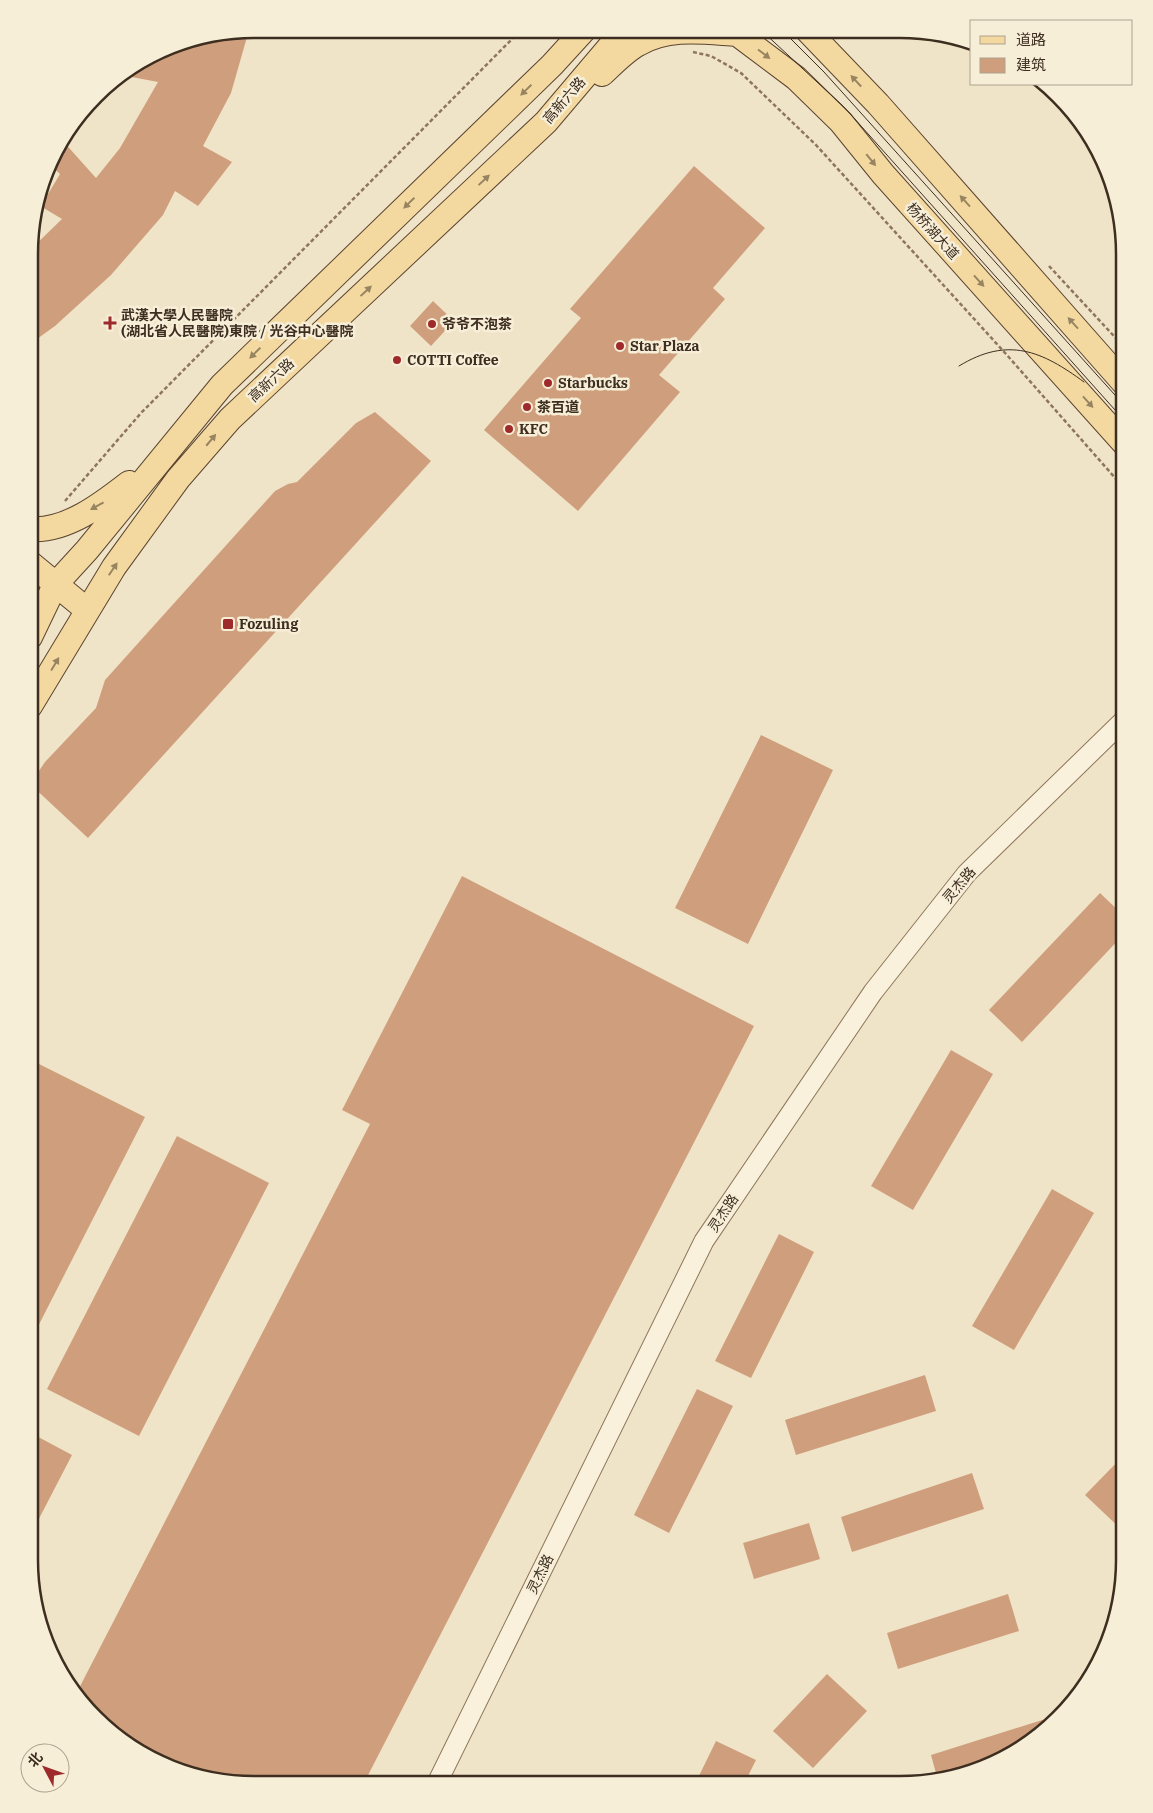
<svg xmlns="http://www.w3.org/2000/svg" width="1153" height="1813" font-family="'IBM Plex Serif','Noto Sans SC',serif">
  <rect width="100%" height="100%" fill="#f0e4c8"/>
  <path fill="#cf9f7d" d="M249,30L231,93L203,146L232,162L198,206L175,191L163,215L111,275L55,326L30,344L31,249L62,219L37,204L41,190L48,194L60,174L49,164L52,154L62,140L96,178L120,148L158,82L121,75L168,46Z
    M694,166L765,228L713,288L725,299L659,375L680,392L578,511L484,430L581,318L570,309Z
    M433,301L454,321L431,346L410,326Z
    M375,412L431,461L88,838L30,784L45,762L96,708L105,680L275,491L288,484L297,482L356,423Z
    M761,735L833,770L748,944L675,908Z
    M462,876L754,1026L364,1783L224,1782L199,1776L107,1729L75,1696L370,1124L342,1110Z
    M1100,893L1124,916V934L1022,1042L989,1010Z
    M951,1050L993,1074L913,1210L871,1186Z
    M29,1059L145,1117L29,1344Z
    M177,1136L269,1183L139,1436L47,1389Z
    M1052,1189L1094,1213L1014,1350L972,1326Z
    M779,1234L814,1252L751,1378L715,1361Z
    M925,1375L936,1411L796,1455L785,1420Z
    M697,1389L733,1406L669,1533L634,1515Z
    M29,1432L72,1455L29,1538Z
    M1124,1455V1532L1085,1495Z
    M972,1473L984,1509L852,1552L841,1517Z
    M809,1523L820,1559L754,1579L743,1543Z
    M1008,1594L1019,1631L898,1669L887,1633Z
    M827,1674L867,1711L813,1768L773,1731Z
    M1061,1714L1048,1729L986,1767L937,1777L931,1755Z
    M716,1741L756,1760L744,1784H695Z"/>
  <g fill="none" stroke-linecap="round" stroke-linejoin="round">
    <defs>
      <path id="minor" d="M437,1783L704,1241L873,992L967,873L1124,720"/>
      <path id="major" d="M732,30L796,78L841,122L883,174L1124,443
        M807,30L878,104L1124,383
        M602,74C613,64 625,51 638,44C669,26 704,32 737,34
        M30,529C66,532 102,504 129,483
        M30,563L87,610
        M30,637L55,585L87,550L222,385L552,65L584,30
        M30,706L114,567L178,479L230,419L546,122L624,30"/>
    </defs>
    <use href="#minor" stroke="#8d765c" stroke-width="21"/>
    <use href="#major" stroke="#5b4430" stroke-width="26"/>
    <path stroke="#8d765c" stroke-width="2.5" stroke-dasharray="4 2.5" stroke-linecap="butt" d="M693,52L711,56L741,73L816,145L1006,354L1124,488
      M1049,266L1124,347
      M65,501L141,413L521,30"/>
    <use href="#minor" stroke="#faf1dc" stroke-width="19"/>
    <use href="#major" stroke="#f3d9a0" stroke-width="24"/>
    <path stroke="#3d2e20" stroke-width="1" d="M761,30L844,107L1124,420
      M782,30L824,72L1124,405
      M959,366C1008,336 1042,351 1084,382"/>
  </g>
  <defs><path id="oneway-solid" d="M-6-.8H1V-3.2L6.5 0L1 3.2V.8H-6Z" transform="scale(1.25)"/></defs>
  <g fill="#988460">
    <use href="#oneway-solid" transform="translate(764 54) rotate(37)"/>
    <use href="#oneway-solid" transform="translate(856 81) rotate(-133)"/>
    <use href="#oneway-solid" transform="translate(526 90) rotate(136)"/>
    <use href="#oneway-solid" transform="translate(871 160) rotate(51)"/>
    <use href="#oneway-solid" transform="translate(484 180) rotate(-43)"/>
    <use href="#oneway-solid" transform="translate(965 201) rotate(-132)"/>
    <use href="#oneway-solid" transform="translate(409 203) rotate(136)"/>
    <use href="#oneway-solid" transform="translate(979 281) rotate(48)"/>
    <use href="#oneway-solid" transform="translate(366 291) rotate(-43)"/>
    <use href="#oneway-solid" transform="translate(1073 323) rotate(-132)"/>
    <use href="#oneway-solid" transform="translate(255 353) rotate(136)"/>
    <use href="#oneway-solid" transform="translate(1088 402) rotate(48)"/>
    <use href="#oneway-solid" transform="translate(211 440) rotate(-50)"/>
    <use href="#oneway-solid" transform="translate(97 506) rotate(151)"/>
    <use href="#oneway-solid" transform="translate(113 569) rotate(-56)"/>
    <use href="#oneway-solid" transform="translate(55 664) rotate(-59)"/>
  </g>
  <g fill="#9e2a2b" stroke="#f7eed8" stroke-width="2">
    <path d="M107.5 315.5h5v5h5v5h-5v5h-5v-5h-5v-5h5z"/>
    <circle cx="432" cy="324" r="5"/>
    <circle cx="620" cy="346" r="5"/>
    <circle cx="397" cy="360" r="5"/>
    <circle cx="548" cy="383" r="5"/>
    <circle cx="527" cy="407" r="5"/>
    <circle cx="509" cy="429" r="5"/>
    <rect x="222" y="618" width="12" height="12" rx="2.5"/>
  </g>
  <g text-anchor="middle" stroke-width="5" stroke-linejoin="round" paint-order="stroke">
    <g font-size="14" fill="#3d2e20" stroke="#f7eed8">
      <text transform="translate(564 100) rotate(-49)" y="5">高新六路</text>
      <text transform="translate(933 231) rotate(48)" y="5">杨桥湖大道</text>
      <text transform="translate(271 380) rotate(-43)" y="5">高新六路</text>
      <text transform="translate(959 885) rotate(-50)" y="5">灵杰路</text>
      <text transform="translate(723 1213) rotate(-56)" y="5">灵杰路</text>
      <text transform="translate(540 1574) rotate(-64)" y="5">灵杰路</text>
    </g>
    <g font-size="14" font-weight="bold" fill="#3d2e20" stroke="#f7eed8" text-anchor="start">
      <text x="121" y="320">武漢大學人民醫院<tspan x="121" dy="16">(湖北省人民醫院)東院 / 光谷中心醫院</tspan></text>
      <text x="442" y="329">爷爷不泡茶</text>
      <text x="630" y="351">Star Plaza</text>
      <text x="407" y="365">COTTI Coffee</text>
      <text x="558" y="388">Starbucks</text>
      <text x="537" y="412">茶百道</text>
      <text x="519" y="434">KFC</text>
      <text x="239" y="629">Fozuling</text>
    </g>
  </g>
  <path d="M0 0H1153V1813H0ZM254 38H900A216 216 0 0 1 1116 254V1560A216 216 0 0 1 900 1776H254A216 216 0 0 1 38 1560V254A216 216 0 0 1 254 38Z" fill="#f7eed8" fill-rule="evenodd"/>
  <path fill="none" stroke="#3d2e20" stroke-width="2.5" d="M254 38H900A216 216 0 0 1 1116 254V1560A216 216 0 0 1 900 1776H254A216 216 0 0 1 38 1560V254A216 216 0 0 1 254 38Z"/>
  <rect x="970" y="20" width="162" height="65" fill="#f7eed8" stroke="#ada18e"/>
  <rect x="980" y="36" width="25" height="8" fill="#f3d9a0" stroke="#ada18e"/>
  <text x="1016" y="45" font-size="15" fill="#3d2e20">道路</text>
  <rect x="980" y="58" width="25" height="15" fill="#cf9f7d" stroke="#ada18e"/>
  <text x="1016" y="70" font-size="15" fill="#3d2e20">建筑</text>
  <g transform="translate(45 1768) rotate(311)"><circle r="24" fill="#f7eed8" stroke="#ada18e"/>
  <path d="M0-4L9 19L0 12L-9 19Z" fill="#9e2a2b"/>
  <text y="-8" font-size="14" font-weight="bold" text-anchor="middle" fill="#3d2e20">北</text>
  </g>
</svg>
